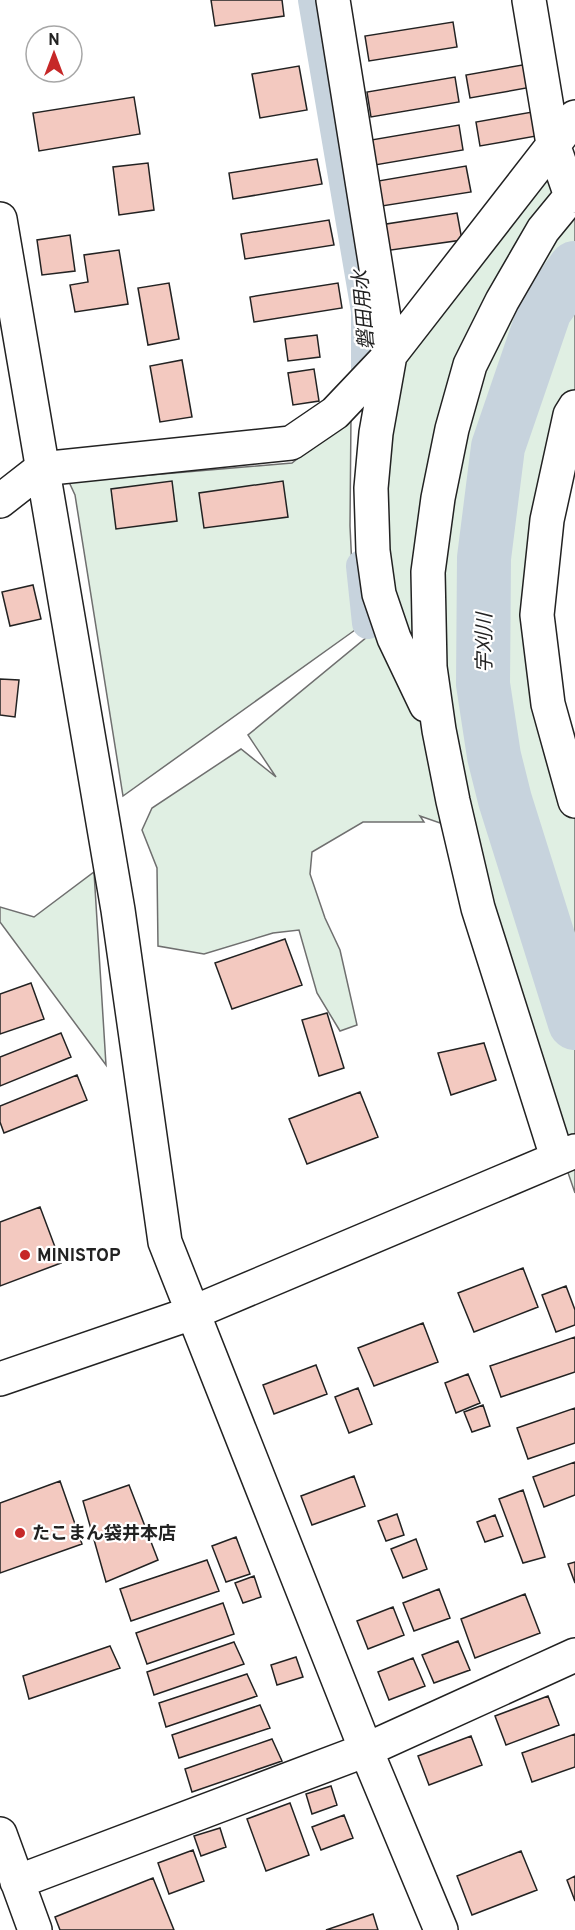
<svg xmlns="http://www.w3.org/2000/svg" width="575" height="1930" font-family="Overpass,'Noto Sans JP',sans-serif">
  <rect width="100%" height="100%" fill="#fff"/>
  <path fill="#e0efe3" stroke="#6f6f6f" stroke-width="1.5" d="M558,158L575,202V421L531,639L575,801V1193L487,936L434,697L384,612L390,355Z
    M351,415L350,526L355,630L123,796L75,495L69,482L292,463Z
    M378,628L441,742L440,823L420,816L424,822H363L312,852L310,874L325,918L340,950L357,1025L340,1031L317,993L299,930L273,933L204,954L158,946L157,868L142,830L152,808L241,749L276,777L248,735Z
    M94,872L106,1065L0,922V907L34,917Z"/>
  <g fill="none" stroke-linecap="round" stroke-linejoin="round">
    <path stroke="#c7d3dd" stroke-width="32" d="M314,0L367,311V397
      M362,566L368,623"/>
    <path stroke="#c7d3dd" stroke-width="54" d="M575,268L545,310L498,447L484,558L483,684L494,756L505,800L575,1023"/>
  </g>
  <path fill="#f3c9c0" stroke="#222" stroke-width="1.5" d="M211,0H282L284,16L215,26Z
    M453,22L457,47L369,61L365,36Z
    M528,64L532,87L470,98L466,75Z
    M299,66L307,110L260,118L252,74Z
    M455,77L459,102L371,117L367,92Z
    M134,97L140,134L39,151L33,113Z
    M538,111L542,135L480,146L476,122Z
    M459,125L463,150L375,165L371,140Z
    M317,159L322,184L233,199L229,173Z
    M148,163L154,210L119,215L113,167Z
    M466,166L471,192L382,206L378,181Z
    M457,213L462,240L384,251L380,225Z
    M329,220L334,245L245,259L241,234Z
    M70,235L75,271L42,275L37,240Z
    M119,250L128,304L75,312L70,285L88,282L84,255Z
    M169,283L179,339L148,345L138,288Z
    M338,283L342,308L254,322L250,297Z
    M317,335L320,357L288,361L285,339Z
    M182,360L192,417L160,422L150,366Z
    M314,369L319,401L293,405L288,373Z
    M172,481L177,521L116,529L111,489Z
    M283,481L288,517L204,528L199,493Z
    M33,585L41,619L10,626L2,592Z
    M0,679L19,680L15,717L0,715Z
    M285,939L302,985L232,1009L215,963Z
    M31,983L44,1019L0,1034V994Z
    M327,1013L344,1068L319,1076L302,1020Z
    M61,1033L71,1057L0,1086V1057Z
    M484,1043L496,1080L451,1095L438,1053Z
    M77,1075L87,1100L4,1133L0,1122V1106Z
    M360,1092L378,1137L307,1164L289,1119Z
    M40,1207L61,1263L0,1286V1222Z
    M523,1268L538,1307L474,1332L458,1293Z
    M566,1286L575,1310V1325L556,1332L542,1295Z
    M423,1323L438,1362L374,1386L358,1348Z
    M575,1337V1372L501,1397L490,1366Z
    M316,1365L327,1394L274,1414L263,1385Z
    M468,1374L480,1403L456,1413L445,1383Z
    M358,1388L372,1424L349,1433L335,1397Z
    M483,1405L490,1426L472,1432L464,1412Z
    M575,1408V1443L528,1459L517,1428Z
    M575,1462V1495L544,1507L533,1477Z
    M354,1476L365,1506L312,1525L301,1496Z
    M60,1481L82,1544L0,1573V1503Z
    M129,1485L158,1560L106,1582L83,1501Z
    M523,1490L545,1557L523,1563L499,1499Z
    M397,1514L404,1535L386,1541L378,1521Z
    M495,1515L503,1536L485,1542L477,1522Z
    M236,1537L250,1574L226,1582L212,1546Z
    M416,1539L427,1569L403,1578L391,1549Z
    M207,1560L219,1591L131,1621L120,1589Z
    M575,1562V1583L568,1564Z
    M254,1576L261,1597L243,1603L235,1583Z
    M439,1589L450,1618L414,1631L403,1603Z
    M525,1594L540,1633L475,1658L461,1619Z
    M223,1603L234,1634L147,1664L136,1633Z
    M393,1607L404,1635L368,1649L357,1621Z
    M458,1641L470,1670L434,1683L422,1655Z
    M234,1642L244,1664L154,1695L147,1672Z
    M110,1646L120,1668L29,1699L23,1676Z
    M296,1657L303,1677L277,1685L271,1665Z
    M413,1658L425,1686L389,1700L378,1672Z
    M247,1674L257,1696L166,1727L159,1703Z
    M548,1696L559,1725L506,1745L495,1716Z
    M260,1705L270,1728L179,1758L172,1735Z
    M575,1734V1767L532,1782L522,1753Z
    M471,1736L482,1765L429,1785L418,1756Z
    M272,1739L282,1761L192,1792L185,1769Z
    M331,1786L337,1805L312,1814L306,1794Z
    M290,1803L309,1855L266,1871L247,1819Z
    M344,1815L353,1838L321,1850L312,1827Z
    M220,1828L226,1847L201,1856L194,1836Z
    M193,1850L204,1881L169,1894L158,1863Z
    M521,1851L537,1890L472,1915L457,1876Z
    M575,1876V1901L567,1880Z
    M153,1878L174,1930H60L55,1917Z
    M373,1914L378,1930H326Z"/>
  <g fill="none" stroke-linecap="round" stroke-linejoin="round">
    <defs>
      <path id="minor" d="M333,0L390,355L376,433L371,488L373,551L379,594L394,638L426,705
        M529,0L553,144L571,196
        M0,219L118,910L165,1242L366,1750L441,1930
        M575,407L570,415L547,520L537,615L548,704L575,801
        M0,501L41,469L291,443L335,413L390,355L575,117
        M557,1157L478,908L453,801L439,730L430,667L428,572L438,498L452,429L470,365L502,301L543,230L575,191
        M0,1379L192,1313L575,1151
        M0,1834L35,1930
        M17,1882L366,1750L575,1655"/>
    </defs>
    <use href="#minor" stroke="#222" stroke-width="36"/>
    <use href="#minor" stroke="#fff" stroke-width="33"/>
  </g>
  <g fill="#c62828" stroke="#fff" stroke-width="2">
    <circle cx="25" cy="1255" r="6"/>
    <circle cx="20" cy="1533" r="6"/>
  </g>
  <g text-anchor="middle" stroke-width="4.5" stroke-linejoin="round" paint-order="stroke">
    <g font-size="18" font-weight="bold" fill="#222" stroke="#fff" text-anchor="start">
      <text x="37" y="1261">MINISTOP</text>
      <text x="32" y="1539">たこまん袋井本店</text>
    </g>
    <g font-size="20" font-style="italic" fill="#222" stroke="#fff">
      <text transform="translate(363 310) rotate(-95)" y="7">磐田用水</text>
      <text transform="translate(484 643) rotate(-90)" y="7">宇刈川</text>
    </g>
  </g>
  <g transform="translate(54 54)"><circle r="28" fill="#ffffff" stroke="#a7a7a7" stroke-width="1.5"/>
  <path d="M0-4.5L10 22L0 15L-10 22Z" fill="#c62828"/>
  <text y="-9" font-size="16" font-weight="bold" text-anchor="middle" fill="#222222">N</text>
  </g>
</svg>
